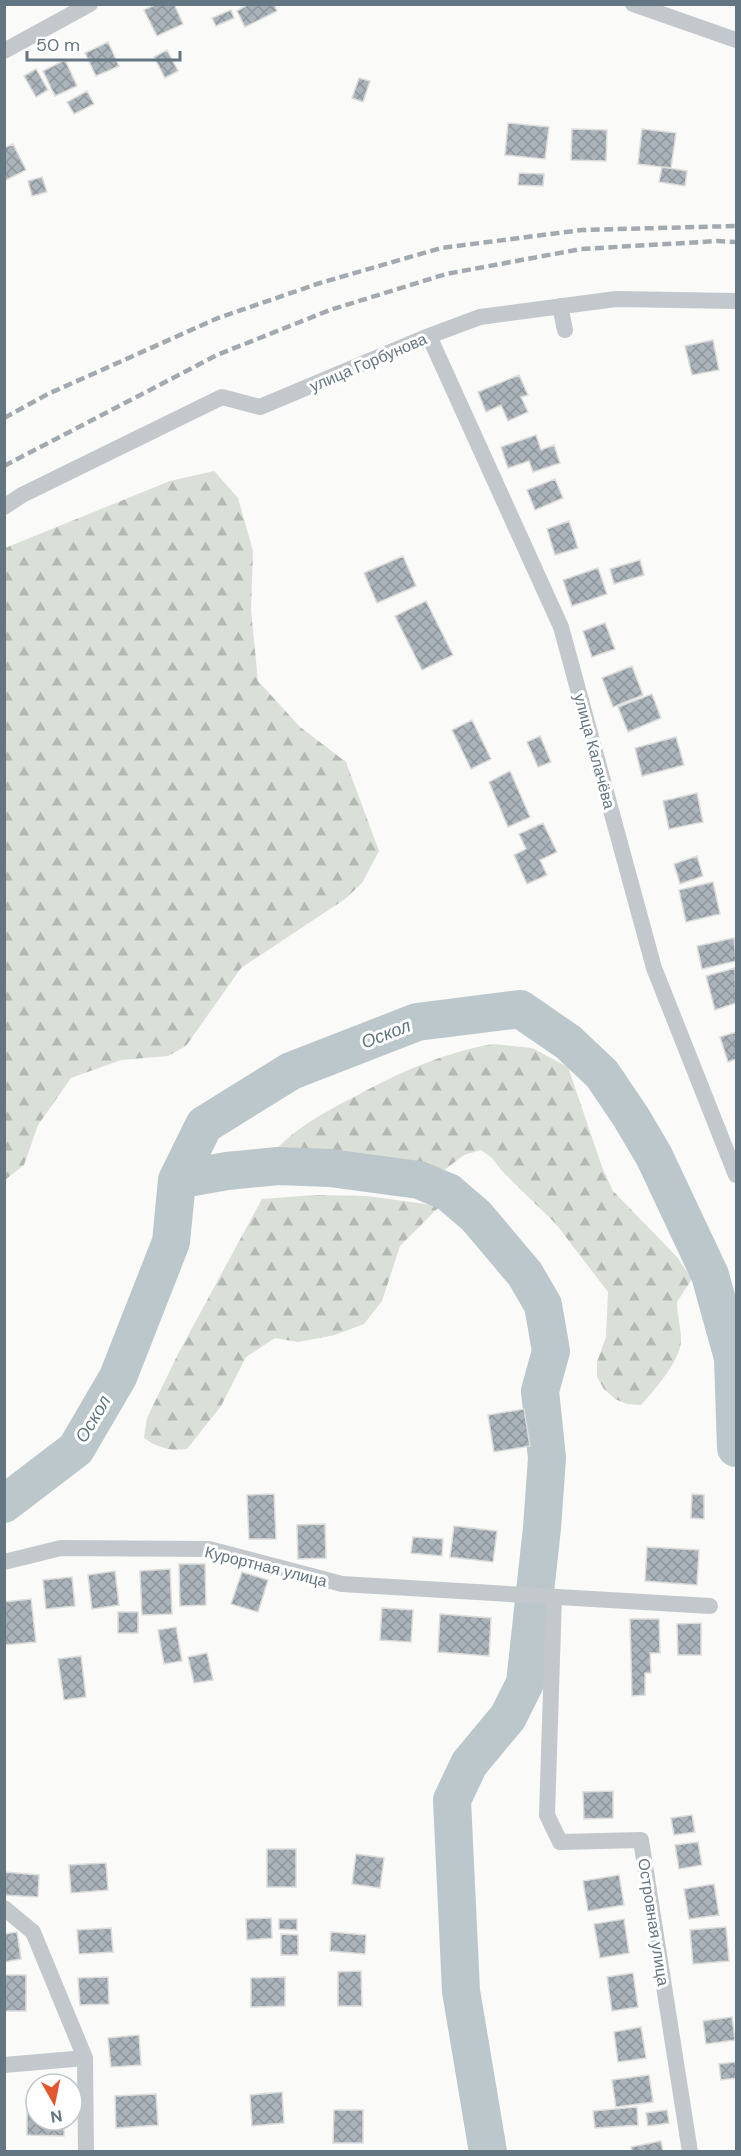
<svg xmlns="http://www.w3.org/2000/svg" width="741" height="2156" font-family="'DM Sans',sans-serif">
  <defs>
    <pattern id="forest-firs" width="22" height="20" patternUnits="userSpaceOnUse" patternTransform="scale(1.5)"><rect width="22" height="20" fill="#dadfd7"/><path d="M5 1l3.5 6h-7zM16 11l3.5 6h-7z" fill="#b4b9b4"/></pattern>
    <pattern id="building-cross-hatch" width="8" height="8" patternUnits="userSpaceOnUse" patternTransform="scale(1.5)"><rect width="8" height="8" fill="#aab3b9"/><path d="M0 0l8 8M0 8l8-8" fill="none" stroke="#8e969c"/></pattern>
  </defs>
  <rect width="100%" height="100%" fill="#fafaf8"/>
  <path fill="url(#forest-firs)" d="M214,471L238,498L253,551L251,610L258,681L300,727L346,762L379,851L362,883L345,899L241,968L186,1046L168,1056L121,1060L71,1078L38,1125L24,1165L5,1180V548L170,481Z
    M493,1044L532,1048L568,1067L602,1167L613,1191L677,1257L692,1279L677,1302C677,1315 681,1328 681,1340C681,1360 654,1391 641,1405L627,1404L615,1399L604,1389L597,1377V1362L606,1337L608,1292L556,1224L502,1171L492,1158L481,1150L464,1155L439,1174L366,1164L314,1162L262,1167C285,1133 321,1114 356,1096C400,1072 443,1053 493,1044Z
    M315,1195L367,1196L440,1206L400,1246L382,1301L364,1324L335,1335L298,1342L275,1338L246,1357L221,1406L187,1449C170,1451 158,1448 144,1438L147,1418L178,1354L262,1199Z"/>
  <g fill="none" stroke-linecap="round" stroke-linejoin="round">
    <path stroke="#bbc7cb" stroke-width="38" d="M177,1180L227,1171L278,1166L330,1168L419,1180L448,1192L476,1216L525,1274L543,1305L551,1351L540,1391L547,1458L542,1528L525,1683L508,1717L469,1764L452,1800L461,1991L488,2152
      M4,1504L76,1449L118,1377L171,1242L177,1180L204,1125L291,1071L417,1022L520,1009L568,1042L602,1074L631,1117L654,1156L710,1275L733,1358L736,1448"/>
  </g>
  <path fill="url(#building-cross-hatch)" stroke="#dcdcda" stroke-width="1.5" d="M157,4H174L183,24L157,36L144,10Z
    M249,4H274L277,11L245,27L237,11Z
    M231,10L234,18L216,26L212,18Z
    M108,42L119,66L96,76L85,53Z
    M167,50L178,71L165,78L154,57Z
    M65,60L77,86L55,96L43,71Z
    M36,69L48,90L36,97L24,76Z
    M359,78L370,81L363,102L352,98Z
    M87,91L94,104L74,114L67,102Z
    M508,123L549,127L545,159L505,155Z
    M572,129L607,130L606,161L571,160Z
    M642,129L676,133L671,168L638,164Z
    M13,144L26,170L4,181V148Z
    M662,167L687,171L685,186L659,182Z
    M519,173L544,174L543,186L518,185Z
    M42,177L47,192L32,196L28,181Z
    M713,340L719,370L692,375L685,346Z
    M519,375L528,395L521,397L528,412L508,421L501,405L486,412L478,392Z
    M536,435L541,450L554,445L560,463L533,472L529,461L508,468L501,447Z
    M555,479L563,498L535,510L527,490Z
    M569,521L578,548L555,555L547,529Z
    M403,556L416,586L377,603L364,573Z
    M640,560L644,575L614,584L610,569Z
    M598,568L607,594L572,606L563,580Z
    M426,601L453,655L422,670L395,616Z
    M605,623L615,649L592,657L583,631Z
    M632,666L643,695L613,707L602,678Z
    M652,694L661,718L628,732L618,707Z
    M472,720L491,759L471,769L452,730Z
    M540,736L551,762L538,767L527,742Z
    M676,737L684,765L642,776L635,748Z
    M510,771L530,817L508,827L489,782Z
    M697,793L703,822L669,829L663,801Z
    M543,823L557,852L540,860L547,875L527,884L514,855L526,849L519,834Z
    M697,856L703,876L680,884L674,864Z
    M713,882L720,914L686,922L679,890Z
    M734,938L736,961L702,969L697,946Z
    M735,968L736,1003L715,1010L706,976Z
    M736,1032V1059L728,1062L720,1037Z
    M524,1409L530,1446L494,1452L488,1415Z
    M274,1494L276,1539H249L247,1495Z
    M692,1494L704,1495V1519L691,1518Z
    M325,1524L326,1558L298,1559L297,1525Z
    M454,1526L497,1531L493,1562L450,1557Z
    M413,1537L443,1539L442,1556L411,1553Z
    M647,1547L699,1550L697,1585L645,1581Z
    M179,1564H205L206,1605L180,1606Z
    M170,1569L172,1614L142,1615L140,1571Z
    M115,1571L119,1605L92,1609L88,1575Z
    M242,1572L268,1580L258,1612L231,1604Z
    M72,1577L75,1606L46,1609L43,1580Z
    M31,1599L36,1642L4,1645V1602Z
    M382,1608L413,1610L411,1642L380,1640Z
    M118,1612H138V1633H118Z
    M440,1614L491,1618L489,1656L438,1652Z
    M630,1619H659L660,1653H650L651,1673H645V1695L632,1696Z
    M701,1623V1655H678L677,1624Z
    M176,1627L182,1661L164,1664L158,1630Z
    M207,1653L213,1680L194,1683L188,1657Z
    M81,1656L86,1697L64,1700L58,1659Z
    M613,1791V1818L584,1819L583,1792Z
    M692,1815L695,1832L674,1835L671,1818Z
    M698,1842L702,1865L679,1869L675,1845Z
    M267,1849H296V1887H267Z
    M356,1854L384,1858L380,1888L352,1884Z
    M106,1863L108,1890L71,1893L69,1865Z
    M4,1872L39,1875L38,1897L4,1895Z
    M619,1875L624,1905L588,1911L583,1881Z
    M714,1884L719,1915L689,1919L684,1889Z
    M271,1918L272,1938L247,1940L246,1919Z
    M279,1919H297V1930L279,1929Z
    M624,1919L629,1953L600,1958L594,1924Z
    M726,1927L729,1961L693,1964L690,1930Z
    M111,1928L113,1952L79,1954L77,1930Z
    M17,1932L21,1959L4,1962V1934Z
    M331,1932L366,1935L365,1954L330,1951Z
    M281,1934L298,1935V1955H281Z
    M361,1971L362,2006H338V1972Z
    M633,1973L638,2007L612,2011L607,1977Z
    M4,1975H26V2011H4Z
    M108,1977L109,2004L80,2005L78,1978Z
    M285,1977V2006L251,2007V1978Z
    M732,2017L735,2040L706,2044L703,2021Z
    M641,2027L646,2058L618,2062L614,2032Z
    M139,2035L141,2065L111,2067L108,2038Z
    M736,2062V2078L721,2080L719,2064Z
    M649,2075L653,2102L616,2107L612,2080Z
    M282,2092L284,2123L252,2126L250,2095Z
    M156,2094L158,2125L116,2128L115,2096Z
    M637,2107L638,2125L595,2128L593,2111Z
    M27,2108H36V2120H64V2136L27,2135Z
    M334,2110H363V2143H333Z
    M667,2110L669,2123L648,2126L646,2113Z
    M661,2141L663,2152H632L631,2147Z"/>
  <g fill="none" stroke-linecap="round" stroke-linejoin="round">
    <path stroke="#c3c8cc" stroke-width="16" d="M633,4L736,40
      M4,51L90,4
      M560,306L565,330
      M429,336L561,627L654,968L736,1175
      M4,507L22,495L222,397L260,407L429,336L480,317L616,299L736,301
      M4,1562L61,1548L209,1549L342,1584L710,1606
      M554,1597L547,1815L560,1842L641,1840L690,2152
      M4,1908L33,1932L85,2058L86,2152
      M4,2065L85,2058"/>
    <path stroke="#a2aab0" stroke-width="4.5" stroke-dasharray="9 4.5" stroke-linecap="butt" d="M4,418L48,394L218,318L320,283L441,248L582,230L736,226
      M4,466L217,355L330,310L446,274L581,249L718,241L736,242"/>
  </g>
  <g text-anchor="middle" stroke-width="6" stroke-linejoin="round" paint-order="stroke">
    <g font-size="16" fill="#657683" stroke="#fff">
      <text transform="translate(368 362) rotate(-23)" y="6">улица Горбунова</text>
      <text transform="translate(595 751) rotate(75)" y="6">улица Калачёва</text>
      <text transform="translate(266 1566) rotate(14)" y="6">Курортная улица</text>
      <text transform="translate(654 1922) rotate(81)" y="6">Островная улица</text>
    </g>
    <g font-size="18" font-style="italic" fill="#60757c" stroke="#fff">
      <text transform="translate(386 1034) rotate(-21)" y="6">Оскол</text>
      <text transform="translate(93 1419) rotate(-59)" y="6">Оскол</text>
    </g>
  </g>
  <rect width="741" height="2156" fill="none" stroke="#657683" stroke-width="12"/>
  <g transform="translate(54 2102) rotate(171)"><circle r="28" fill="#ffffff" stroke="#c1c8cd" stroke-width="1.5"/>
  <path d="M0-4.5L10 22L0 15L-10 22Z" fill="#e4572e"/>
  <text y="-9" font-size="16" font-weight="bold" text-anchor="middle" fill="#657683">N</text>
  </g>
  <path d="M27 51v9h153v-9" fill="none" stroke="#657683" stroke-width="3"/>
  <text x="36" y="51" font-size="18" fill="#657683" stroke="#ffffff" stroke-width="4.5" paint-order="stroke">50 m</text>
</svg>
